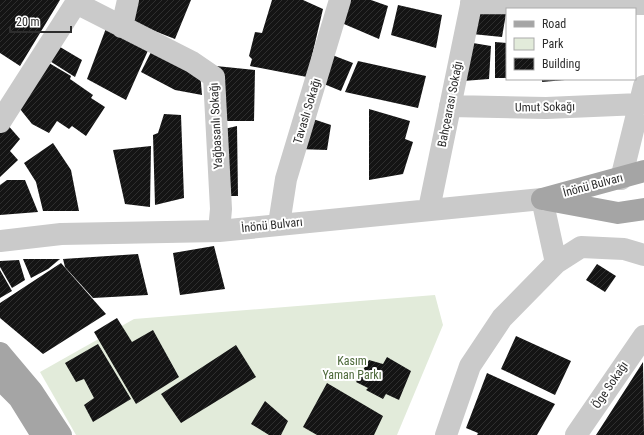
<svg xmlns="http://www.w3.org/2000/svg" width="644" height="435" font-family="'Roboto Condensed',sans-serif">
  <defs>
    <pattern id="building-hatch" width="6" height="6" patternUnits="userSpaceOnUse"><rect width="6" height="6" fill="#141414"/><path d="M-1 1l2-2M0 6l6-6M5 7l2-2" fill="none" stroke="#2e2e2e"/></pattern>
  </defs>
  <rect width="100%" height="100%" fill="#fff"/>
  <path fill="#e2ebda" d="M435,295L443,325L397,435H76L40,372L134,319Z"/>
  <path fill="url(#building-hatch)" d="M0,0H60L20,66L0,53Z
    M134,0H191L175,39L129,21Z
    M272,0H303L323,9L307,77L250,66L252,59L249,56L255,32L262,33Z
    M343,0H371L388,6L379,39L337,21Z
    M398,5L442,15L436,48L391,35Z
    M475,7L507,8L502,37L472,34Z
    M108,23L150,46L126,100L87,79Z
    M467,42L491,46L489,79L463,81Z
    M495,42L507,43V78H495Z
    M55,44L82,60L75,77L45,58Z
    M153,48L200,72L202,95L175,90L141,72Z
    M327,53L353,63L341,91L319,82Z
    M44,60L71,76L70,79L93,95L91,98L105,107L86,136L72,126L69,129L57,121L49,133L32,124L16,104Z
    M358,61L426,76L418,108L345,92Z
    M216,66L255,70L254,121H219Z
    M542,79H565V80L542,82Z
    M369,109L410,121L405,139L413,142L403,174L369,180Z
    M164,114L181,115L184,198L155,205L153,135L158,133Z
    M307,117L331,125L327,150L298,149Z
    M6,123L20,139L10,151L18,160L0,177V132Z
    M237,126L238,196H223L220,130Z
    M53,143L71,170L79,211H43L36,182L24,163Z
    M151,146L150,207L125,204L113,150Z
    M7,180H25L38,212L0,215V185Z
    M214,246L225,289L180,295L173,253Z
    M138,254L148,295L93,298L65,267L63,259Z
    M23,259H60L48,269L31,278Z
    M19,260L25,280L12,288L0,267V261Z
    M61,263L106,314L43,354L0,318V303Z
    M597,264L616,276L605,292L586,280Z
    M0,270L12,291L0,298Z
    M117,318L132,342L153,330L179,377L136,404L94,332Z
    M516,336L571,361L555,395L501,369Z
    M98,344L131,399L93,422L84,405L94,398L84,379L76,382L65,363Z
    M236,345L256,377L181,423L161,394Z
    M387,357L411,371L399,400L386,394L383,399L366,390L368,388L356,382L369,360L383,364Z
    M643,362L644,435H596Z
    M487,373L555,404L537,435H477L478,433L466,428Z
    M327,383L383,416L374,435H317L303,427Z
    M265,401L288,421L281,435H269L251,424Z"/>
  <g fill="none" stroke-linecap="round" stroke-linejoin="round">
    <path stroke="#cacaca" stroke-width="22" d="M471,3L644,4
      M122,27L128,0
      M450,106L546,108L640,104
      M0,122L76,3L192,62L214,77L221,209L219,231
      M621,179L644,86
      M429,209L472,0
      M279,224L286,179L340,0
      M0,241L61,234L219,231L542,199L556,263
      M446,435L470,366L502,318L556,263L581,247L624,249L644,255
      M576,435L644,336"/>
    <path stroke="#a5a5a5" stroke-width="22" d="M542,199L644,171
      M548,200L618,213L644,209
      M0,353L32,391L61,435
      M0,379L19,398L42,435"/>
  </g>
  <g text-anchor="middle" stroke-width="4" stroke-linejoin="round" paint-order="stroke">
    <g font-size="12" fill="#2d2d2d" stroke="#fff">
      <text transform="translate(450 104) rotate(-79)" y="4">Bahçearası Sokağı</text>
      <text transform="translate(545 107) rotate(-1)" y="4">Umut Sokağı</text>
      <text transform="translate(307 111) rotate(-73)" y="4">Tavaslı Sokağı</text>
      <text transform="translate(216 126) rotate(-93)" y="4">Yağbasanlı Sokağı</text>
      <text transform="translate(593 185) rotate(-15)" y="4">İnönü Bulvarı</text>
      <text transform="translate(272 225) rotate(-6)" y="4">İnönü Bulvarı</text>
      <text transform="translate(610 385) rotate(-56)" y="4">Öge Sokağı</text>
    </g>
    <g font-size="12" fill="#4d693a" stroke="#fff">
      <text x="352" y="365">Kasım<tspan x="352" dy="14">Yaman Parkı</tspan></text>
    </g>
  </g>
  <rect x="506" y="8" width="130" height="72" fill="#ffffff" stroke="#ababab"/>
  <rect x="514" y="21" width="20" height="6" fill="#a5a5a5" stroke="#ababab"/>
  <text x="542" y="28" font-size="12" fill="#2d2d2d">Road</text>
  <rect x="514" y="38" width="20" height="12" fill="#e2ebda" stroke="#ababab"/>
  <text x="542" y="48" font-size="12" fill="#2d2d2d">Park</text>
  <rect x="514" y="58" width="20" height="12" fill="url(#building-hatch)" stroke="#ababab"/>
  <text x="542" y="68" font-size="12" fill="#2d2d2d">Building</text>
  <path d="M10 26v6h61v-6" fill="none" stroke="#2d2d2d" stroke-width="2"/>
  <text x="16" y="26" font-size="12" fill="#2d2d2d" stroke="#ffffff" stroke-width="3" paint-order="stroke">20 m</text>
</svg>
